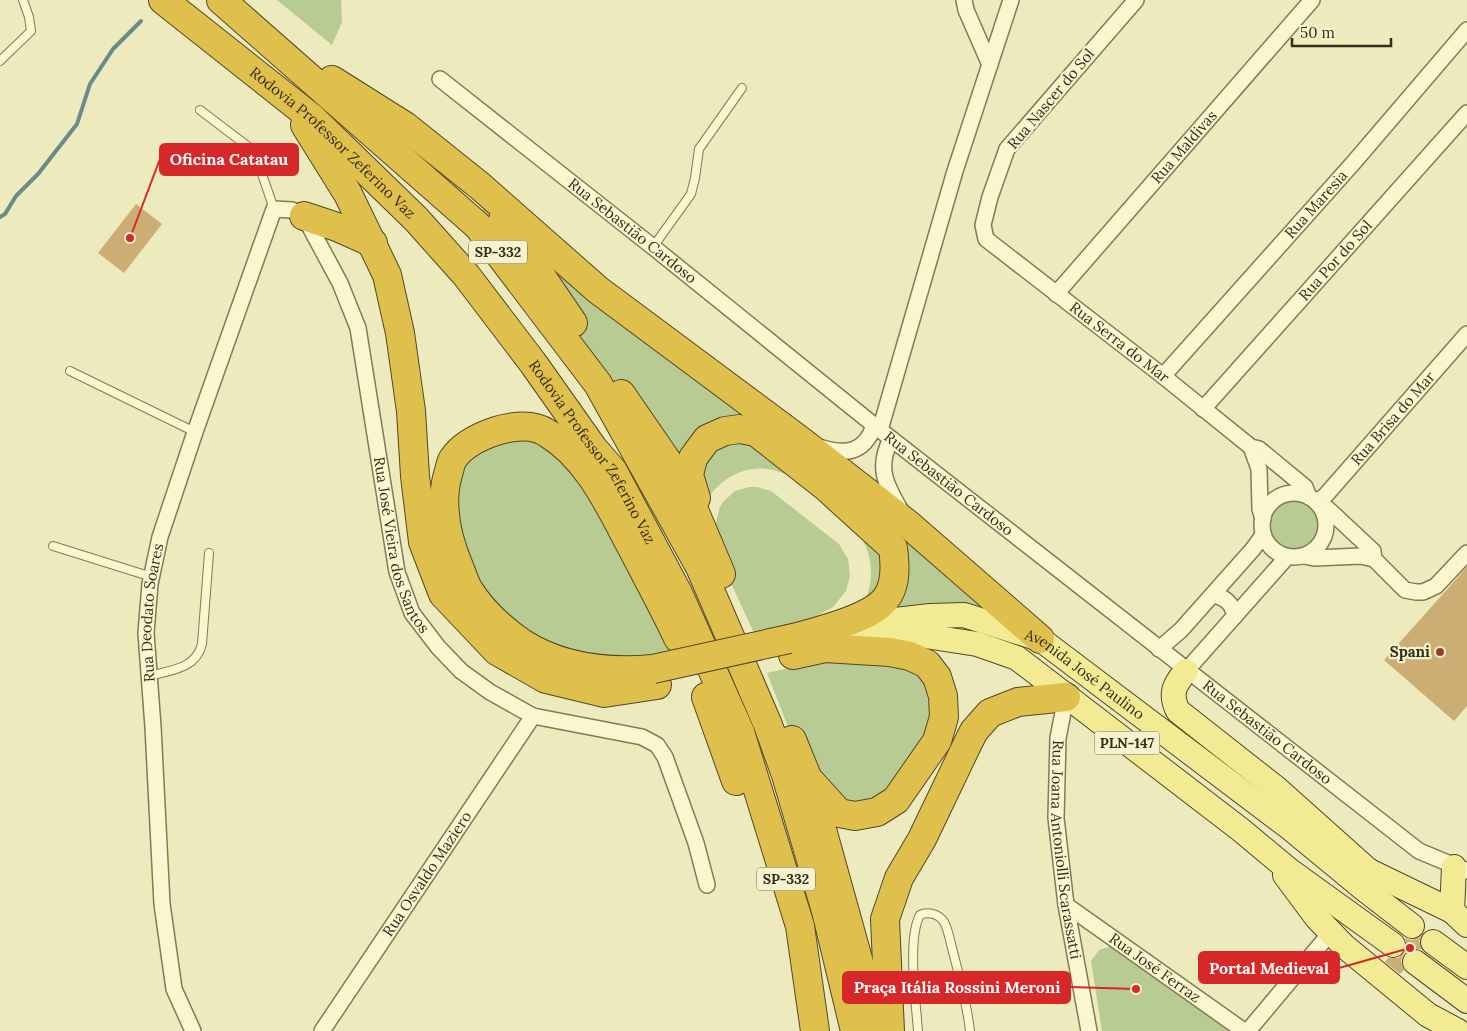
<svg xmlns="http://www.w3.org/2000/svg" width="1467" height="1031" font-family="Lora,serif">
  <rect width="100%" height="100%" fill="#edeabd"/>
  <path fill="#b7cb92" d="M277,0H341L342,22L332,45Z
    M487,209L1007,619L863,606C872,587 874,567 866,547C859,529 839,514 824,503C813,495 803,484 791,477C756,457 719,474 702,508L479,210Z
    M515,435L557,445L616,538L671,654L654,659L563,655L500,615L462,555L454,481L474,452Z
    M749,487H757L771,491L839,544L848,559L849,567L850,576L846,591L833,607L799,626L754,633L716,551V522L720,507L724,501L735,491Z
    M1269 525a25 25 0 1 1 50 0a25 25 0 1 1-50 0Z
    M893,661L902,663L925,679L936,722L880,800L850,805L806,773L767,673L813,663Z
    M1112,946L1234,1031H1102L1091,961L1099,950Z"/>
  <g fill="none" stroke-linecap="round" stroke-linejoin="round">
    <path stroke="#698c8b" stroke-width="4" d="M0,217L5,214L16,196L38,174L77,124L90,84L113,49L141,21"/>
  </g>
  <path fill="#ccad73" d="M136,204L162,224L124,273L98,253Z
    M1467,567V706L1454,721L1384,660Z
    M1421,936L1419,941L1422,949H1410L1404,953L1401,961L1404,970L1400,974L1385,962L1388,958H1398L1404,953L1407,946L1405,938L1411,940L1417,939Z"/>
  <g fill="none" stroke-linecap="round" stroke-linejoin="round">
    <defs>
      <path id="service" d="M0,61L31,31L29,17L23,0
        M200,110L254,151L274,209
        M653,247L691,194L695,178L699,149L742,88
        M70,371L195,432
        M53,546L152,577
        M149,676C171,670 196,669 202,644L209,553
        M918,1031C916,1003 907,938 920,915C928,911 939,914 944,922C948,929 950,940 952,948C959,975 967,1003 970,1031"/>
      <g id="minor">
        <path d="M964,0L966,10L990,65"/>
        <path id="s1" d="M1136,0L1007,149L990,197L983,225L986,239L1163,376L1251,447L1259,449L1305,487L1309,497"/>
        <path id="s2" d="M440,79L653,247L880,430L1419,851L1467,871"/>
        <path id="s3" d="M1056,294L1312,0"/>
        <path id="s4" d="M1163,376L1355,161L1467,30"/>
        <path id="s5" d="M1203,409L1467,113"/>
        <path d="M880,430L955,171L1011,0"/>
        <path d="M891,439C876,468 886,485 901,511"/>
        <path d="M819,447C845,455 864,454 874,426"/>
        <path d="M1251,447L1259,469L1260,509L1263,519"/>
        <circle cx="1294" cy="525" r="32"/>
        <path id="s6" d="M1316,502L1325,496L1467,334"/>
        <path d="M1322,508L1328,509L1373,551L1374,559L1405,590L1416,592H1423L1436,586L1467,553"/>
        <path d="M1304,556L1314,558L1361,556L1374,559"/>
        <path d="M1213,595C1225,597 1232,603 1235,616"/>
        <path d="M1159,649L1181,630L1253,549L1263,535"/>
        <path d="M1186,671L1287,557"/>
        <path id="s7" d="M1066,697L1058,738L1056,818L1066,905L1089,1031"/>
        <path id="s8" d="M1066,905L1244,1031"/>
        <path id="s9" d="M193,1031L174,989L162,904L153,727L146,633L150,584L160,537L195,432L274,209L292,210L304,216L340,283L358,328L397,572L412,613L438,647L461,671L490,692L533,716L642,737L657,745L665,757L696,843L707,885"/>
        <path id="s10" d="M322,1031L533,716"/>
        <path d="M1248,1031L1331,932"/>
      </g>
      <g id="primary">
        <path id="s11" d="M847,628L887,621L930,616L964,615L1040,639L1290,828L1364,889L1412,926"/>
        <path d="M857,643L919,635L977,644L1017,658L1241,830L1289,870L1393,945"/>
        <path d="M1186,671C1175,684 1169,693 1178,711L1276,788L1370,872"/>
        <path d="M1357,865L1452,911L1467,925"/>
        <path d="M1285,875L1317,918L1344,946L1428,1015L1458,1031"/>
        <path d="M1452,911L1454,867"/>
        <path d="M1433,942L1467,967"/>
        <path d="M1415,962L1467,1001"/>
      </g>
      <g id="motorway">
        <path id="s12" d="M163,0L312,118L416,219L466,275L533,363L593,448L613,471L678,593L740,732L800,926L815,1031"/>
        <path d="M221,0L478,226L598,384L700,567L768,725L786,775L826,911L855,1031"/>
        <path d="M332,80L405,126L480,186L598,290L801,441L909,525L1040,639"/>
        <path d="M305,125L348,194L387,275L400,333L411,411L415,476L423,542L443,594L497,651L546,679L604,693L657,685"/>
        <path d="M304,216L337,227L373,243"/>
        <path d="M503,220L573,323"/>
        <path d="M621,394L683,484L721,574"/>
        <path d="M696,498L689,475L693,458L707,439L725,431L740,429L756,432L826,487L893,548C900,597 884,609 841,624C823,630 807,635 789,639"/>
        <path d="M793,655L825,648L890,652L910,656L927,664L937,677L943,696L944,717L937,741L896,800L877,812L855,816L839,813L811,782"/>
        <path d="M653,669C608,673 561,668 522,643C502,629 482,611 469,590C465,584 463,576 460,569C447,539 439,506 448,474C450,469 450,463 453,459C462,445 481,436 496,431C513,426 532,423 547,433C589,458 611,509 633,550C648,579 664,608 678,638"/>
        <path d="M706,697L736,781"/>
        <path d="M792,740L808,779L878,1031"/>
        <path d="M890,1031L885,919L899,878L922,839L967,745L974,731L990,713L1018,702L1066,697"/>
      </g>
    </defs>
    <use href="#service" stroke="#857a56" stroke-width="10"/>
    <use href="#minor" stroke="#857a56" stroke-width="18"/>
    <use href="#primary" stroke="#52472b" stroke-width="26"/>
    <use href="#motorway" stroke="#52472b" stroke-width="30"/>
    <use href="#service" stroke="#f9f6d0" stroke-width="8"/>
    <use href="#minor" stroke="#f9f6d0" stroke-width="15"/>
    <use href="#primary" stroke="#f2eb93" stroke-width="24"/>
    <use href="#motorway" stroke="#dfc04c" stroke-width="28"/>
    <defs>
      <path id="motorway-bridge" d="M653,669L789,639"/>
    </defs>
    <use href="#motorway-bridge" stroke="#52472b" stroke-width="30" stroke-linecap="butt"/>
    <use href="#motorway-bridge" stroke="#dfc04c" stroke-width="28"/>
  </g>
  <circle fill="#943f26" stroke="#f5f3cd" stroke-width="2" cx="1440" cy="652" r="5"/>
  <g text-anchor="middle" stroke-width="4.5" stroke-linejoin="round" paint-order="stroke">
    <g fill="#f5f3cd" stroke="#6e6850" stroke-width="1">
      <rect x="469" y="240.5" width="58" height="23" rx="4"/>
      <rect x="1094.5" y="731.5" width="65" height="23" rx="4"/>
      <rect x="757" y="867.5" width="58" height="23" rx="4"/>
    </g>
    <g font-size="14" font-weight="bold" fill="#342d1b">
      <text x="498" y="257">SP-332</text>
      <text x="1127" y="748">PLN-147</text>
      <text x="786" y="884">SP-332</text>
    </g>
    <g font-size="15" fill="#342d1b" stroke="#f5f3cd">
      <text transform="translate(1051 99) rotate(-50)" y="5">Rua Nascer do Sol</text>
      <text dy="5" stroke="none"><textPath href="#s12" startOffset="222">Rodovia Professor Zeferino Vaz</textPath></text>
      <text dy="5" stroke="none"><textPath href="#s3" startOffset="195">Rua Maldivas</textPath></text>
      <text dy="5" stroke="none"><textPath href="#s4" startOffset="230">Rua Maresia</textPath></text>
      <text dy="5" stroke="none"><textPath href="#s2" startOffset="245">Rua Sebastião Cardoso</textPath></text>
      <text dy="5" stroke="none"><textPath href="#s5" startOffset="199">Rua Por do Sol</textPath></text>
      <text dy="5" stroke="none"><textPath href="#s1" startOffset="460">Rua Serra do Mar</textPath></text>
      <text dy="5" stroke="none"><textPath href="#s6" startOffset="114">Rua Brisa do Mar</textPath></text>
      <text dy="5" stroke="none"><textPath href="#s12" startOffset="628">Rodovia Professor Zeferino Vaz</textPath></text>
      <text dy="5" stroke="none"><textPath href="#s2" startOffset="650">Rua Sebastião Cardoso</textPath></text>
      <text dy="5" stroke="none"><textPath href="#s9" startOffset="1226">Rua José Vieira dos Santos</textPath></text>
      <text dy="5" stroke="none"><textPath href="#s9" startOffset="424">Rua Deodato Soares</textPath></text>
      <text dy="5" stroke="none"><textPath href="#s11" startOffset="254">Avenida José Paulino</textPath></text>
      <text dy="5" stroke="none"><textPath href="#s2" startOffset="1054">Rua Sebastião Cardoso</textPath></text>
      <text dy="5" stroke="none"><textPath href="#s7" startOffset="154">Rua Joana Antoniolli Scarassatti</textPath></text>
      <text dy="5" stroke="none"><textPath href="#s10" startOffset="189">Rua Osvaldo Maziero</textPath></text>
      <text dy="5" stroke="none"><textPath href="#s8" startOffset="109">Rua José Ferraz</textPath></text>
    </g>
    <g font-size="15" font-weight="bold" fill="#342d1b" stroke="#f5f3cd" text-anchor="end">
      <text x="1430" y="657">Spani</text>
    </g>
  </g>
  <path fill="none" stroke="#d62828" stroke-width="2" d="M130 238L160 159M1410 948L1339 968M1136 989L1070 987"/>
  <g fill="#d62828" stroke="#f5f3cd" stroke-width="2">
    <circle cx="130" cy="238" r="5"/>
    <circle cx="1410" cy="948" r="5"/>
    <circle cx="1136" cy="989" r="5"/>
  </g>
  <g fill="#d62828" stroke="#d62828" stroke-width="2">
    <rect x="160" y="144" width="138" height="31" rx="5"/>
    <rect x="1199" y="952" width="140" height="31" rx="5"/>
    <rect x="843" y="972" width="227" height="31" rx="5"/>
  </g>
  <g font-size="16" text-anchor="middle" font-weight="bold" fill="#fff">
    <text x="229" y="165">Oficina Catatau</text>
    <text x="1269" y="974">Portal Medieval</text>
    <text x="957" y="993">Praça Itália Rossini Meroni</text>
  </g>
  <path d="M1292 38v8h99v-8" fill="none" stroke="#342d1b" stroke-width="2.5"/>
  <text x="1300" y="38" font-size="15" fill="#342d1b" stroke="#f5f3cd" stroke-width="4" paint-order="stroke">50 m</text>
</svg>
